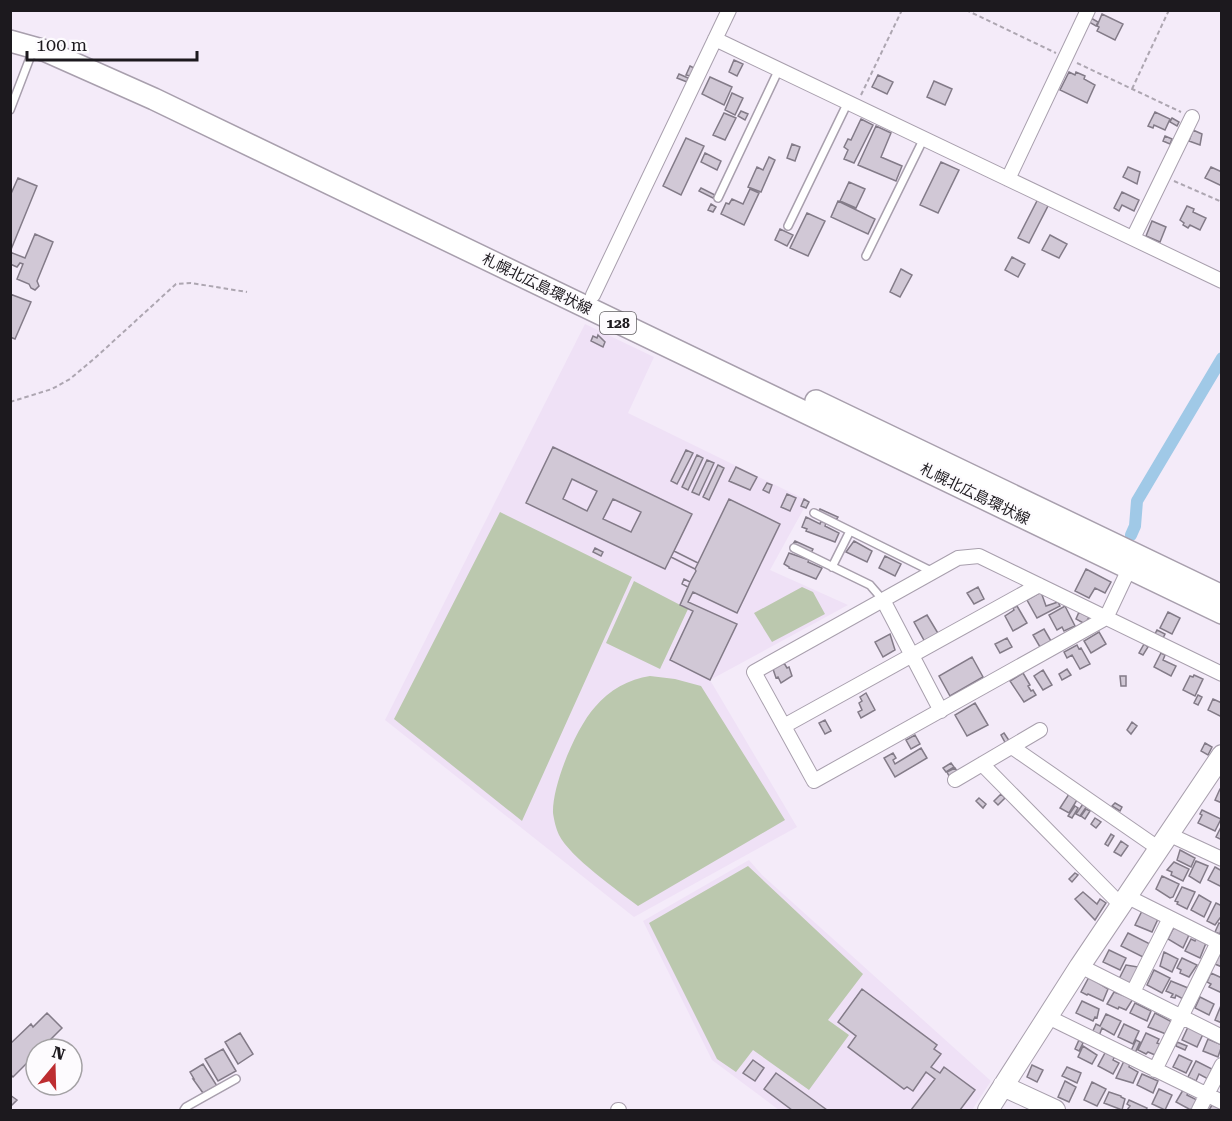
<svg xmlns="http://www.w3.org/2000/svg" width="1232" height="1121" font-family="'Roboto Serif','Noto Sans JP',serif">
  <rect width="100%" height="100%" fill="#f4ebf9"/>
  <path fill="#efe1f6" d="M585,324L654,357L628,413L808,501L770,570L848,605L710,680L797,827L634,917L385,720Z
    M749,860L762,875L991,1081L972,1110H779L712,1060L643,921Z"/>
  <path fill="#bbc8ae" d="M500,512L632,577L522,821L394,719Z
    M634,581L688,609L660,669L606,643Z
    M802,587L813,592L825,614L772,642L754,613Z
    M650,676L675,679L701,686L785,820L638,906C617,890 570,857 559,835C556,829 554,820 553,813C552,785 576,728 595,707C609,690 629,679 650,676Z
    M748,866L863,974L828,1020L849,1035L809,1090L753,1050L736,1072L717,1059L649,923Z"/>
  <g fill="none" stroke-linecap="round" stroke-linejoin="round">
    <path stroke="#a0c9e7" stroke-width="12" d="M1131,535L1135,526L1137,501L1222,358"/>
  </g>
  <path fill="#d1c8d6" stroke="#837b88" stroke-width="1.5" fill-rule="evenodd" d="M1102,14L1123,24L1115,40L1097,31L1099,27L1097,26Z
    M1091,18L1098,22L1096,26L1089,22Z
    M734,60L743,64L737,76L729,72Z
    M690,66L694,68L690,76L686,75Z
    M1069,72L1075,75L1076,72L1085,76L1084,79L1095,85L1087,103L1060,90Z
    M679,74L688,78L687,82L677,78Z
    M878,75L893,82L887,94L872,87Z
    M710,77L732,87L724,105L702,94Z
    M934,81L952,89L945,105L927,97Z
    M732,93L743,98L735,115L725,110Z
    M741,111L748,114L745,120L738,116Z
    M1155,112L1170,119L1165,130L1154,125L1153,128L1148,126Z
    M724,113L736,118L725,140L713,135Z
    M1172,118L1179,122L1177,126L1170,122Z
    M861,119L873,125L854,163L844,159L848,150L844,147L848,139L851,140Z
    M876,126L891,133L881,157L902,166L896,181L858,165Z
    M1193,130L1202,134L1200,145L1189,141Z
    M1165,136L1172,139L1170,144L1163,141Z
    M686,138L704,146L681,195L663,186Z
    M792,144L800,147L795,161L787,158Z
    M705,153L721,161L717,170L701,162Z
    M769,157L775,160L761,192L748,187L757,167L763,170Z
    M941,162L959,170L938,213L920,205Z
    M1128,167L1140,172L1137,184L1123,177Z
    M1211,167L1222,172V186L1205,178Z
    M18,178L37,186L10,252V196Z
    M849,182L865,189L856,208L840,201Z
    M701,188L715,195L713,198L699,191Z
    M750,189L759,193L744,225L721,214L726,203L729,204L732,199L743,204Z
    M1122,192L1139,200L1134,211L1122,205L1119,211L1114,208Z
    M1039,197L1050,202L1029,243L1018,238Z
    M838,201L875,219L868,234L831,217Z
    M711,204L716,207L713,212L708,210Z
    M1187,206L1194,209L1193,212L1206,218L1200,230L1190,225L1188,228L1183,225L1184,223L1180,220Z
    M807,213L825,221L808,256L790,248Z
    M1152,221L1166,227L1160,242L1146,236Z
    M780,229L793,235L787,246L775,240Z
    M35,234L53,242L37,281L39,286L35,290L31,288L29,284L17,279L23,264L20,263L17,267L10,264V252L25,258Z
    M1050,235L1067,244L1059,258L1042,250Z
    M1012,257L1025,264L1018,277L1005,270Z
    M901,269L912,275L900,297L890,292Z
    M10,294L31,302L15,339L10,337Z
    M598,335L605,342L603,347L591,341L593,336L597,338Z
    M553,447L692,514L674,551L698,563L729,499L780,524L737,613L693,592L688,602L737,624L710,680L670,660L693,611L680,605L688,587L682,584L684,579L690,582L696,571L695,569L671,557L665,569L526,503ZM572,479L597,491L587,511L563,499ZM613,499L641,512L631,532L603,519Z
    M686,450L693,453L677,484L671,481Z
    M697,455L703,458L688,490L682,487Z
    M707,460L714,463L699,495L692,492Z
    M718,465L724,468L709,500L703,497Z
    M736,467L757,477L750,490L729,481Z
    M767,483L772,485L769,493L763,490Z
    M787,494L796,498L790,511L781,507Z
    M804,499L809,502L806,508L801,506Z
    M820,509L838,517L836,520L819,512Z
    M806,517L820,524L821,521L826,523L825,526L839,533L835,542L806,531L807,529L802,527Z
    M795,541L813,549L811,553L793,544Z
    M854,541L872,551L867,562L846,552Z
    M595,548L603,552L601,556L593,552Z
    M674,551L698,563L695,569L671,557Z
    M789,553L809,560L808,562L822,568L816,579L789,568V567L784,564Z
    M885,556L901,564L895,576L879,568Z
    M1086,569L1111,582L1105,593L1095,588L1089,598L1075,591Z
    M684,579L690,582L688,587L682,584Z
    M978,587L984,599L974,604L967,593Z
    M1041,592L1046,606L1058,602L1060,606L1037,618L1027,600Z
    M1017,606L1027,623L1013,631L1005,616L1014,610L1013,608Z
    M1065,606L1075,626L1064,631L1062,627L1057,630L1049,615Z
    M1079,612L1089,617L1085,624L1076,619Z
    M1168,612L1180,618L1172,634L1160,628Z
    M927,615L939,635L925,642L914,622Z
    M1044,629L1051,641L1040,647L1033,635Z
    M1157,630L1165,634L1163,638L1155,634Z
    M1099,632L1106,644L1091,653L1084,641Z
    M890,634L895,650L883,657L875,642Z
    M1007,638L1012,647L1000,653L995,644Z
    M1144,644L1148,647L1143,655L1139,653Z
    M1077,645L1079,649L1081,648L1090,664L1080,669L1072,655L1067,658L1064,652Z
    M1161,653L1165,655L1163,660L1176,666L1171,676L1154,667Z
    M972,657L983,677L950,696L939,676Z
    M784,663L787,668L789,667L792,676L781,683L778,677L776,678L773,669Z
    M1067,669L1071,675L1062,680L1059,674Z
    M1043,670L1052,685L1043,690L1034,676Z
    M1023,673L1030,685L1028,686L1031,691L1033,690L1036,695L1024,702L1010,681Z
    M1194,675L1203,679L1195,696L1183,690L1190,676L1193,677Z
    M1120,676H1126V686H1121Z
    M866,693L875,710L861,718L858,712L862,710L859,703L862,701L860,697Z
    M1198,695L1202,697L1198,705L1194,703Z
    M1213,699L1222,703V717L1208,710Z
    M975,703L988,725L967,736L955,715Z
    M825,720L831,731L825,734L819,723Z
    M1132,722L1137,726L1131,734L1127,730Z
    M1004,733L1010,742L1006,744L1001,735Z
    M915,735L920,744L911,749L906,740Z
    M1205,743L1212,747L1208,755L1201,751Z
    M921,748L927,758L895,777L884,758L893,753L896,758L893,760L895,764Z
    M951,763L954,767L946,772L943,768Z
    M955,768L957,771L949,776L947,772Z
    M1220,789H1222V803L1215,800Z
    M1001,794L1005,798L998,805L994,801Z
    M1069,794L1077,800L1069,813L1060,808Z
    M979,798L986,804L983,808L976,801Z
    M1115,803L1122,807L1120,811L1112,806Z
    M1083,804L1087,806L1080,816L1076,814Z
    M1075,806L1078,808L1072,818L1068,816Z
    M1086,809L1090,811L1085,819L1081,816Z
    M1202,810L1221,819L1215,831L1198,823L1202,815L1200,814Z
    M1095,818L1101,822L1096,828L1091,824Z
    M1221,827H1222V840L1216,837Z
    M1111,834L1114,836L1108,846L1105,844Z
    M1121,841L1128,846L1121,856L1114,852Z
    M1180,850L1195,858L1191,867L1177,860Z
    M1196,861L1208,866L1200,883L1189,876Z
    M1174,862L1189,869L1183,881L1171,875L1172,872L1167,870Z
    M1215,867L1222,871V887L1208,880Z
    M1075,873L1078,875L1072,882L1069,879Z
    M1162,876L1179,884L1173,897L1170,898L1156,889Z
    M1182,887L1195,892L1187,909L1177,904L1178,902L1175,901Z
    M1083,892L1097,904L1100,899L1106,903L1095,920L1075,899Z
    M1199,895L1211,902L1204,917L1191,910Z
    M1216,903L1222,906V919L1220,918L1215,925L1207,921Z
    M1142,911L1158,919L1152,932L1135,925Z
    M1219,923L1222,924L1220,934L1215,932Z
    M1175,928L1189,935L1183,948L1168,939L1173,929Z
    M1128,933L1150,944L1143,957L1121,946Z
    M1196,938L1206,943L1200,958L1185,951L1191,939L1195,941Z
    M1109,950L1126,958L1120,970L1103,962Z
    M1221,951H1222V967L1215,964Z
    M1164,952L1178,959L1172,972L1160,966Z
    M1182,958L1197,965L1189,977L1180,973L1181,970L1177,968Z
    M1126,965L1138,967L1131,985L1119,979Z
    M1154,970L1170,978L1162,993L1147,985Z
    M1211,973L1222,978V993L1209,987L1211,984L1207,982Z
    M1089,977L1108,989L1103,1001L1088,994L1087,995L1081,992Z
    M1171,981L1188,988L1183,999L1176,995L1175,998L1171,997L1173,994L1166,991Z
    M862,989L937,1045L934,1049L941,1054L931,1067L940,1073L944,1067L975,1090L960,1110H911L935,1079L926,1072L913,1091L907,1087L904,1089L848,1047L856,1036L838,1022Z
    M1114,992L1133,999L1126,1010L1119,1007L1118,1009L1107,1004Z
    M1200,997L1214,1004L1209,1015L1195,1008Z
    M1082,1001L1099,1009L1097,1018L1095,1017L1093,1021L1076,1013Z
    M1135,1003L1151,1011L1147,1021L1130,1013Z
    M1222,1003V1023L1215,1020Z
    M47,1013L62,1028L41,1049H36V1054L13,1077L10,1074V1044L31,1024L33,1027Z
    M1155,1013L1172,1022L1166,1034L1148,1027Z
    M1106,1014L1121,1021L1114,1035L1102,1028L1099,1036L1092,1033L1096,1024L1100,1026Z
    M1124,1024L1139,1031L1133,1044L1118,1037Z
    M1188,1027L1203,1034L1197,1047L1182,1040Z
    M240,1033L253,1054L238,1064L225,1042Z
    M1146,1033L1159,1039L1157,1043L1160,1044L1155,1055L1148,1052L1146,1054L1138,1050Z
    M1208,1039L1222,1045L1218,1057L1203,1051Z
    M1079,1040L1083,1043L1079,1051L1075,1049Z
    M1136,1040L1140,1042L1135,1053L1131,1051Z
    M1177,1042L1187,1046L1185,1050L1176,1046Z
    M1083,1046L1097,1055L1092,1064L1078,1057Z
    M223,1049L236,1071L218,1081L205,1059Z
    M1106,1051L1115,1056L1113,1060L1119,1063L1113,1074L1098,1066Z
    M1179,1055L1192,1061L1186,1073L1173,1067Z
    M753,1060L764,1068L755,1081L743,1073Z
    M1124,1061L1130,1064L1129,1067L1138,1072L1133,1083L1116,1078Z
    M1196,1061L1212,1069L1208,1079L1199,1074L1196,1081L1188,1077Z
    M203,1064L217,1086L203,1093L193,1079H194L190,1072Z
    M1032,1065L1043,1070L1037,1082L1027,1077Z
    M1067,1067L1081,1073L1077,1083L1062,1076Z
    M776,1073L827,1110H792L764,1089Z
    M1142,1074L1158,1081L1153,1093L1137,1085Z
    M1065,1081L1076,1087L1069,1102L1058,1097Z
    M1092,1082L1106,1089L1097,1106L1084,1100Z
    M1159,1089L1172,1095L1165,1110L1152,1104Z
    M1183,1090L1188,1092L1187,1095L1199,1101L1195,1110L1189,1109L1176,1102Z
    M1109,1092L1121,1096V1097L1125,1099L1122,1110L1104,1103Z
    M10,1095L17,1100L10,1107Z
    M1129,1100L1147,1108L1146,1110H1127L1130,1106L1127,1104Z
    M1212,1105L1222,1109V1110H1209Z"/>
  <g fill="none" stroke-linecap="round" stroke-linejoin="round">
    <defs>
      <path id="lane" d="M10,110L33,50
        M718,198L779,69
        M788,226L848,102
        M866,256L924,138
        M814,513L933,572
        M794,548L870,585L883,600
        M832,567L850,531
        M184,1110L186,1107L236,1079"/>
      <path id="street" d="M715,39L1222,281
        M1008,179L1088,10
        M1133,238L1192,117
        M593,295L729,10
        M1129,569L1106,618L814,781L754,672L958,558L979,556L1222,674
        M883,600L941,711
        M784,726L1039,585
        M1012,747L1158,848
        M982,764L1120,904
        M955,780L1040,730
        M1168,834L1222,859
        M1126,896L1222,944
        M1080,966L1222,1037
        M1133,992L1170,918
        M1048,1017L1222,1102
        M1155,1070L1218,942
        M618,1110H619
        M1199,1110L1222,1065"/>
      <path id="secondary" d="M1003,1086L1055,1110
        M988,1110L1080,966L1222,755"/>
      <path id="primary" d="M10,41L46,51L154,99L1222,613
        M816,401L1222,596"/>
    </defs>
    <use href="#lane" stroke="#a89fad" stroke-width="10"/>
    <use href="#street" stroke="#a89fad" stroke-width="16"/>
    <use href="#secondary" stroke="#a89fad" stroke-width="22"/>
    <use href="#primary" stroke="#a89fad" stroke-width="24"/>
    <path stroke="#ada6b1" stroke-width="2" stroke-dasharray="4.5 3" stroke-linecap="butt" d="M966,10L1056,53
      M1077,63L1181,112
      M1132,89L1169,10
      M861,95L902,10
      M1174,181L1222,202
      M10,402L52,389L70,379L95,358L176,284L191,283L247,292"/>
    <use href="#lane" stroke="#fff" stroke-width="7"/>
    <use href="#street" stroke="#fff" stroke-width="14"/>
    <use href="#secondary" stroke="#fff" stroke-width="20"/>
    <use href="#primary" stroke="#fff" stroke-width="21"/>
  </g>
  <g text-anchor="middle" stroke-width="4.5" stroke-linejoin="round" paint-order="stroke">
    <rect fill="#fdfbfe" stroke="#605d61" stroke-width="1.5" x="600" y="312" width="36" height="22" rx="4.5"/>
    <g font-size="14" font-weight="bold" fill="#1c191e">
      <text x="618" y="328">128</text>
    </g>
    <g font-size="15" fill="#1c191e" stroke="#fdfbfe">
      <text transform="translate(537 284) rotate(26)" y="5">札幌北広島環状線</text>
      <text transform="translate(975 494) rotate(26)" y="5">札幌北広島環状線</text>
    </g>
  </g>
  <rect width="1232" height="1121" fill="none" stroke="#1c191e" stroke-width="24"/>
  <g transform="translate(54 1067) rotate(19)"><circle r="28" fill="#fdfbfe" stroke="#a3a1a4" stroke-width="1.5"/>
  <path d="M0-4.5L10 22L0 15L-10 22Z" fill="#bd2d31"/>
  <text y="-9" font-size="16" font-weight="bold" text-anchor="middle" fill="#1c191e">N</text>
  </g>
  <path d="M27 51v9h170v-9" fill="none" stroke="#1c191e" stroke-width="3"/>
  <text x="36" y="51" font-size="18" fill="#1c191e" stroke="#fdfbfe" stroke-width="4.5" paint-order="stroke">100 m</text>
</svg>
